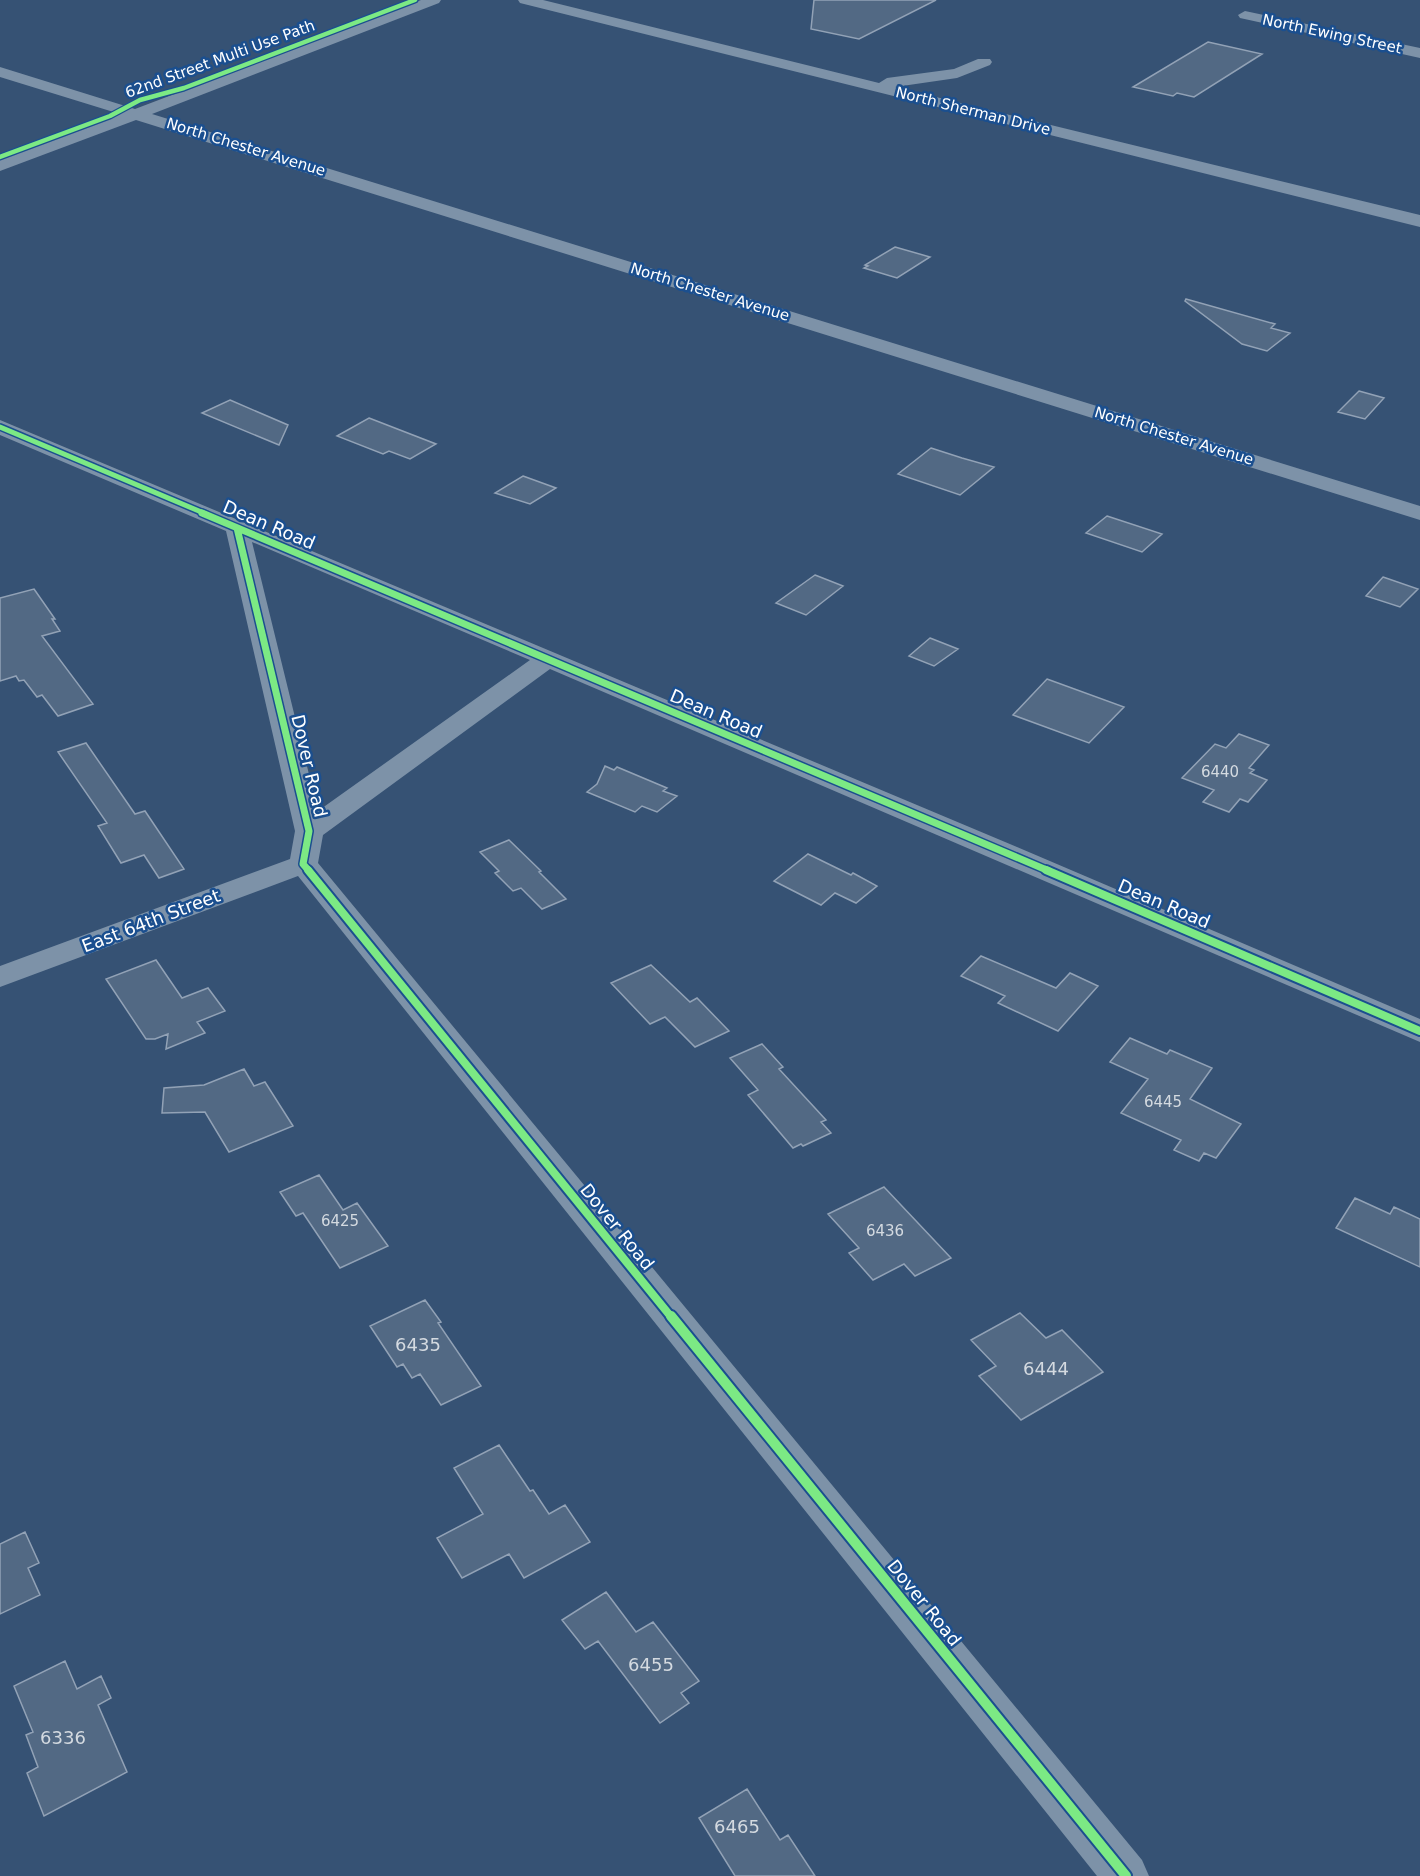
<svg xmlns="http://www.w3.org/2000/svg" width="1420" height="1876" font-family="'DejaVu Sans',sans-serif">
  <rect width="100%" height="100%" fill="#365274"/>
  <path fill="#526984" stroke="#92a2b6" stroke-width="1.5" d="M814,0H936L859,39L811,29Z
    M1208,42L1262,54L1194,97L1177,93L1173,96L1133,87Z
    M895,247L930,257L897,278L864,268L868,266L865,265Z
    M1186,299L1275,324L1271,328L1290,333L1267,351L1242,344L1185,301Z
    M1359,391L1384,398L1365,419L1338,412Z
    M230,400L288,425L279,445L202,413Z
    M369,418L436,444L410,459L389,451L383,454L337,436Z
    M931,448L962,458L994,467L960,495L898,474Z
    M523,476L556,488L530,504L495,493Z
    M1107,516L1162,534L1142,552L1086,533Z
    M815,575L843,586L806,615L776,603Z
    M1383,577L1418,589L1400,607L1366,596Z
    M34,589L55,619H52L60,631L42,636L93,704L58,716L42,695L37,697L24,680L19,681L16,676L0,681V598Z
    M930,638L958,649L934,666L909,656Z
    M1047,679L1124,707L1089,743L1013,715Z
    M1239,734L1269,745L1249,768L1254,770L1250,773L1267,780L1248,802L1240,799L1229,812L1203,802L1214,790L1182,778L1215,744L1226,748Z
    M86,743L135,814L145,811L184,869L159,878L144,855L121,863L98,826L107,823L58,752Z
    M605,766L614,770L617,767L667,788L663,791L677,796L657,812L642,806L635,812L587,792L597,784Z
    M509,840L541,871L539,872L566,899L542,909L521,888L513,891L495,873L499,871L480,852Z
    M808,854L851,875L853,873L877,886L856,903L835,893L821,905L774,881Z
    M981,956L1056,988L1070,973L1098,986L1058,1031L998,1003L1005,996L961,976Z
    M156,960L182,998L208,988L225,1011L197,1022L205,1033L166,1049L168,1034L155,1039H146L106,979Z
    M651,965L690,1002L697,998L729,1031L695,1047L665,1017L650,1024L611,983Z
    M1130,1038L1167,1054L1170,1050L1212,1068L1190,1099L1241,1124L1216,1158L1204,1153L1199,1161L1174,1150L1181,1140L1121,1113L1148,1079L1110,1062Z
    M762,1044L783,1067L779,1069L826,1120L821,1122L831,1133L803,1146L801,1144L793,1148L748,1095L758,1090L730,1058Z
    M244,1069L254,1086L265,1082L293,1126L229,1152L205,1112L162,1113L164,1088L204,1085Z
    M319,1175L343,1210L357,1203L388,1246L340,1268L303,1213L296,1216L280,1192Z
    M884,1187L951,1258L915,1276L904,1264L873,1280L849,1253L859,1248L828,1214Z
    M1355,1198L1390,1214L1394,1207L1420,1219V1267L1336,1228Z
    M425,1300L441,1322L438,1323L481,1386L441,1405L420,1374L412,1378L403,1364L397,1367L370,1326Z
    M1020,1313L1046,1338L1062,1330L1103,1372L1021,1420L979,1376L996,1366L971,1340Z
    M499,1445L530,1491L533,1490L549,1514L565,1505L590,1542L524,1578L509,1554L462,1578L437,1538L483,1514L454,1468Z
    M25,1532L39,1563L28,1568L40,1595L0,1614V1544Z
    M606,1592L636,1632L653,1622L699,1681L681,1693L689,1703L660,1723L598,1641L585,1649L562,1620Z
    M65,1661L77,1689L101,1676L111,1698L98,1705L127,1772L44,1816L27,1773L38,1767L26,1735L33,1732L14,1686Z
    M747,1789L780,1840L788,1835L815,1876H735L699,1818Z"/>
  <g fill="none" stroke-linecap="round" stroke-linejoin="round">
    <path fill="#7d92a8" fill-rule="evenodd" d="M421,0H441L439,3L152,114L1420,506V520L136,120L0,171V160L120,114L0,77V67L135,109Z
      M518,0H543L879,83L887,78L954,69L978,59H990L992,62L990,65L957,78L895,87L1420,215V227L520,3Z
      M1245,11L1420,48V58L1240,18L1238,15Z
      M0,420L1017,847L1420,1019V1042L550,669L323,835L318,863L1142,1860L1149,1876H1097L298,876L0,987V966L290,859L295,831L226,531L0,435ZM252,542L530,660L318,811Z"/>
    <defs>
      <path id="cycleway-far4" d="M0,157L110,116L140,100L184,88L415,0"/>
      <path id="cycleway-far3" d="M0,427L206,514"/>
      <path id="cycleway-far2" d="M202,513L1049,871
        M237,528L309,831L303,864L309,871"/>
      <path id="cycleway-far1" d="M308,870L672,1318
        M1046,870L1420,1031"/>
      <path id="cycleway" d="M671,1316L1126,1876"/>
    </defs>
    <use href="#cycleway-far4" stroke="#1b4f8f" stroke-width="7"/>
    <use href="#cycleway-far3" stroke="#1b4f8f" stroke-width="8"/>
    <use href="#cycleway-far2" stroke="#1b4f8f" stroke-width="10"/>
    <use href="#cycleway-far1" stroke="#1b4f8f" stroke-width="12"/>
    <use href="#cycleway" stroke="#1b4f8f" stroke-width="14"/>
    <use href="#cycleway-far4" stroke="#7ce984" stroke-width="4.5"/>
    <use href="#cycleway-far3" stroke="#7ce984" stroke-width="5"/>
    <use href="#cycleway-far2" stroke="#7ce984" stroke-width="7"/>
    <use href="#cycleway-far1" stroke="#7ce984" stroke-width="8"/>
    <use href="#cycleway" stroke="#7ce984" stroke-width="10"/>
  </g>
  <g text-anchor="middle" stroke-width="5" stroke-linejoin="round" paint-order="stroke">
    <g font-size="15" fill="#fff" stroke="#1b4f8f">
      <text transform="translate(1332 34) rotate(12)" y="5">North Ewing Street</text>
      <text transform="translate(220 59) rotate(-20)" y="5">62nd Street Multi Use Path</text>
      <text transform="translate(973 111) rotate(14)" y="5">North Sherman Drive</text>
      <text transform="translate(246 147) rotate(17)" y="5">North Chester Avenue</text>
      <text transform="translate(710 292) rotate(17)" y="5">North Chester Avenue</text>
      <text transform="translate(1174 436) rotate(17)" y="5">North Chester Avenue</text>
    </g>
    <g font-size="15" fill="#d4dae0">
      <text x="1220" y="777">6440</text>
      <text x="1163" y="1107">6445</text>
      <text x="340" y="1226">6425</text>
      <text x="885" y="1236">6436</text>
    </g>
    <g font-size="18" fill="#fff" stroke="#1b4f8f">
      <text transform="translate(269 525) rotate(23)" y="6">Dean Road</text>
      <text transform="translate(716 714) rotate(23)" y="6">Dean Road</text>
      <text transform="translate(309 766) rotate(77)" y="6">Dover Road</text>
      <text transform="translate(1164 904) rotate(23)" y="6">Dean Road</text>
      <text transform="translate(151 921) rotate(-21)" y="6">East 64th Street</text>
      <text transform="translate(617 1227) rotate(51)" y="6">Dover Road</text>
      <text transform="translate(924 1603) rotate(51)" y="6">Dover Road</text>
    </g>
    <g font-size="18" fill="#d4dae0">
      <text x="418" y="1351">6435</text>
      <text x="1046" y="1375">6444</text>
      <text x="651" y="1671">6455</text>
      <text x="63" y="1744">6336</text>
      <text x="737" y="1833">6465</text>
    </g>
  </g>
</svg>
